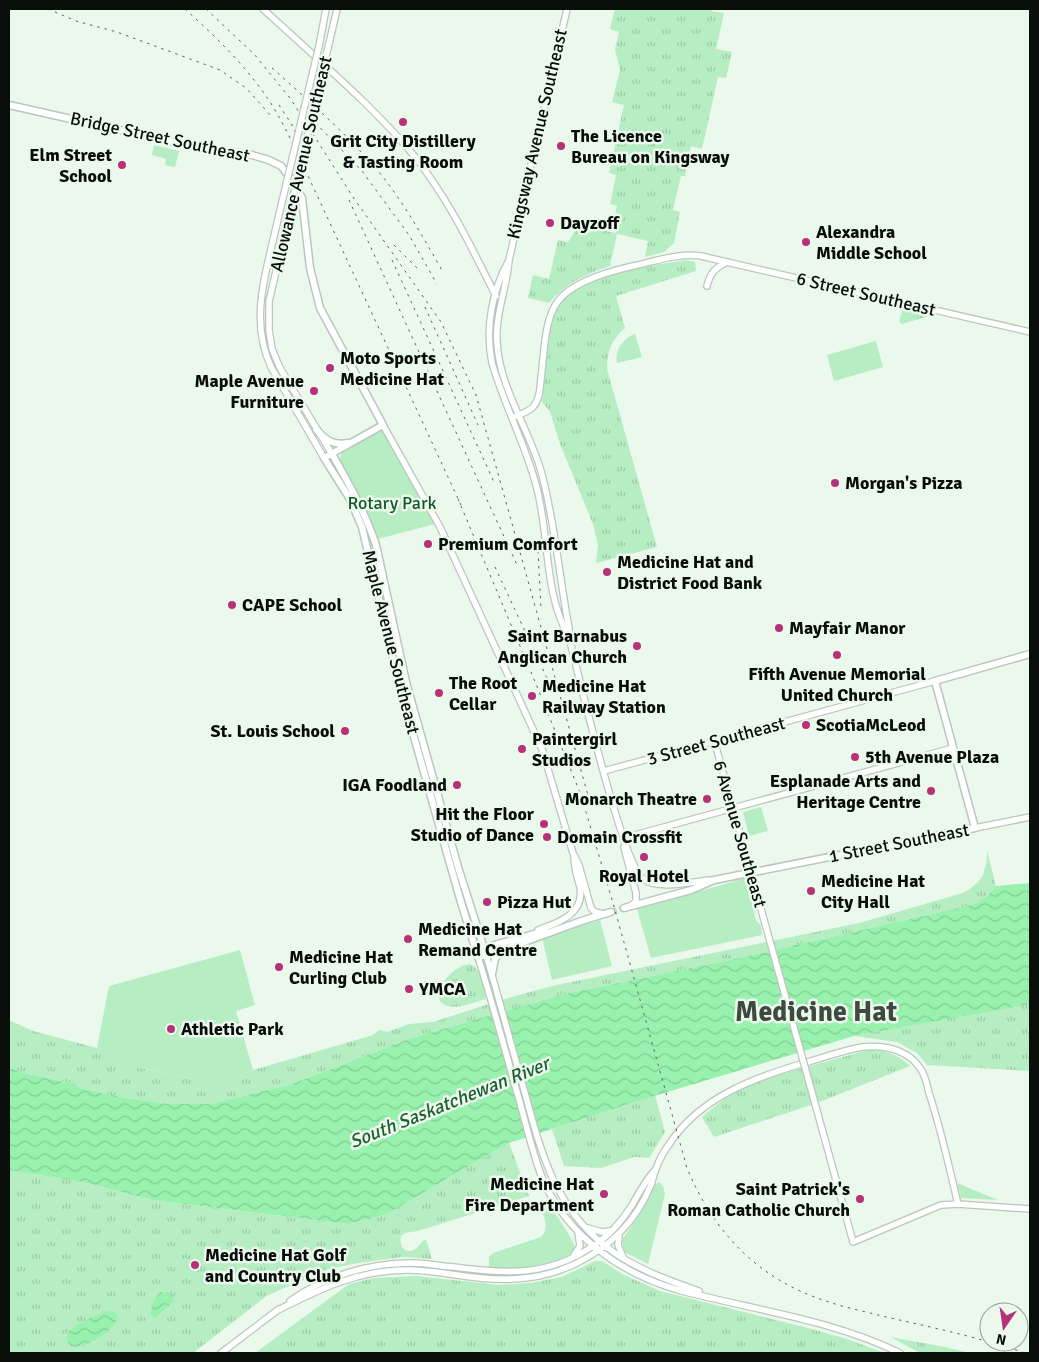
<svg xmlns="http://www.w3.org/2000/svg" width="1039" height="1362" font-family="Signika,sans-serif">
  <defs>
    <pattern id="grass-tufts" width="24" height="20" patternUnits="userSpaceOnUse" patternTransform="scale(1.25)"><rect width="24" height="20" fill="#b6edc2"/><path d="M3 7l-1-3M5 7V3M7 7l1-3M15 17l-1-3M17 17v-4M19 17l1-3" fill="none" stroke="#9bcaa5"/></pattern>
    <pattern id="water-waves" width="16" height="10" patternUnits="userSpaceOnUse" patternTransform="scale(1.25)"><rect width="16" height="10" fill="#98f2ae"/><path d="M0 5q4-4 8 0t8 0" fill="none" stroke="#82ce94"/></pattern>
  </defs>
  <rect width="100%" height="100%" fill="#ebf9ed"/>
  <path fill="url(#grass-tufts)" d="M615,9H712L711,11L724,13L716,49L732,52L726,78L718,77L702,149L691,146L685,176H681L673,210L680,212L674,243L664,252L645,257L648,241L617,234L610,266C587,274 565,283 549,303L528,298L533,275L549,279L558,240L568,242L579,225L616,233L619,220L614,219L617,206L610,204L616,175L609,173L624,105L612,102L620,70L615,49L619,32L610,29Z
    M686,260L695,262L696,271L616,296L625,328C612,339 607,351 607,369L657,547L596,563L598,545L593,524L560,444L550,412L542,402C545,376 547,334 556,311C570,275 652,266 686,260Z
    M904,306L930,312L932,315L902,324L899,321Z
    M987,850L996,886L987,896L977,904L739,958L564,994L408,1039L292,1084L210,1104H169L126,1098L80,1088L75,1084L24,1073L9,1068V1020L33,1031L97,1048L136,1067L217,1084L253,1070L373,1035L379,1030L387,1032L409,1024L433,1022L501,1000L552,986L859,923L963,893C983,882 987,872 987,850Z
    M470,964C483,970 483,987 486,999C475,1002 459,1009 448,1006C424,1000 451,965 470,964Z
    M1024,1004H1030V1071L927,1065L917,1053L897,1042L854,1036Z
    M868,1050C885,1050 898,1054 910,1066L817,1103L714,1137L702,1117L724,1099L745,1087L763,1079Z
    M655,1095L665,1132L649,1158L634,1157L601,1168L564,1166L552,1129Z
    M509,1143L529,1196L418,1231L405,1233L401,1236C399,1244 403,1254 414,1250C418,1248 421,1242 426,1239L432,1259L403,1257L358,1263L329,1269L268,1295L193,1353H9V1170L87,1183L152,1200L348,1224L385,1215Z
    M595,1261H602L622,1274L660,1291L812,1329L847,1339L885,1353H255L349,1284L374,1278L416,1276L499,1285L530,1283L562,1277Z
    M890,1337L945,1347L970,1353H920Z"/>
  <path fill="#b6edc2" d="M154,145L179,151L175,167L165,165L166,159L152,155Z
    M635,334L642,357L617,363C614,351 623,338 635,334Z
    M876,341L883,367L834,381L827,355Z
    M382,430L435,524L378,539L359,495L339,459L342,453Z
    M761,807L768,831L749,836L743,812Z
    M746,878L756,920L761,926L762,935L651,958L637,909Z
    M600,920L612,966L552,980L542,937Z
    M240,950L255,1005L236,1011L253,1070L217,1084L136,1067L97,1048L109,986Z
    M659,1182L663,1186L665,1194L648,1264L624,1252L622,1240L641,1212L654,1185Z
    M957,1183L998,1200L961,1198Z
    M547,1200C553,1212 576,1241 575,1250C563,1263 504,1275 489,1267V1257L493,1253L541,1237C551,1227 543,1215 539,1204Z"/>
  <path fill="url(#water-waves)" d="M1030,883V1004L854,1036L644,1099L509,1143L385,1215L348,1224L152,1200L87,1183L9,1170V1068L24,1073L75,1084L80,1088L126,1098L169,1104H210L292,1084L408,1039L564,994L739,958L976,904L987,896L996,886Z
    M161,1292L173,1295L174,1301L155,1318L151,1315C150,1308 155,1296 161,1292Z
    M107,1311H112L117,1315C119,1329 84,1350 71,1346L68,1342L67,1336C73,1324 95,1315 107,1311Z"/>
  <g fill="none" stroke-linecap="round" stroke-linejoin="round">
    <path stroke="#c9d6cb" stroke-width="6" stroke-dasharray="6 3" stroke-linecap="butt" d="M611,912L624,908"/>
    <defs>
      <path id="secondary" d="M263,9C297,40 331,70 364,102C387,125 411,149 429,176C456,214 475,255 496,296
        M567,9L509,260C507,288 495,314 497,342C499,387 529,429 541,471C555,521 559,577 569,628V637
        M331,35L337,9
        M319,46L326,9
        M286,185C281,207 276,228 271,249C261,290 253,328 271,367L324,458
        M286,227L269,302V330L272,349L280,368L332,454
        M509,260C492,291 485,328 492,363C504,405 525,443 536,485C550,534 543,592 569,637C578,673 623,865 643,879C658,890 692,882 710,880
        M707,286C710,273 715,268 727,262
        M516,416C522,414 528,412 533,407C540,399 540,388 541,378C544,356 544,319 558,301C573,281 611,271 633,266C656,261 678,253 701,256L1030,332
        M383,425L440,527L542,749L573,853L579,865L591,908L595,912L603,914
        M714,740L766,927
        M604,771L935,681
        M975,828L1030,817
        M624,838L953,748
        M624,847L636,893V901L631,906
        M538,930C558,923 585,914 580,887C577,877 574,868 574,857
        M486,955C499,998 510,1042 523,1086C540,1148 552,1203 604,1245C631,1267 667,1280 699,1291
        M478,957C493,1004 505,1051 519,1099C526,1124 532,1151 541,1175C565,1235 622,1275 682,1291C755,1310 832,1320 900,1353
        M816,1107L853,1242L941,1205L958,1204L1030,1209
        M588,1228L602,1232L610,1231
        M619,1236L618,1245L623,1257
        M574,1255L580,1246L578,1232
        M290,1301C325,1276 369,1263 412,1263C426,1263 440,1266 454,1267C505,1274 548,1277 593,1246C609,1236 622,1221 632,1205C639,1193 645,1181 655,1170
        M276,1311C320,1289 357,1270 408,1270C438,1270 468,1279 498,1279C524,1280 552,1275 575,1264C610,1247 635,1223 650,1187C653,1181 653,1175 656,1169C659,1160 664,1151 670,1143C702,1095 759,1076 811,1061C828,1056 845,1050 862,1047C884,1045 907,1049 920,1068C925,1074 927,1085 929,1093C941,1129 949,1167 958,1204
        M221,1353L279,1309"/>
      <path id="primary" d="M9,105L218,152L252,155L269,160L281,166L292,180L302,198L310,268L320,308L383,425L324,458L350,499L362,527L399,684L460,899L478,957C524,945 565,924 611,912
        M316,429C325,440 334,446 348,443
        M332,454C349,484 365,512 376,545L406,682L458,867L486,955
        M624,908L691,890L714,880L975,828L935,681L1030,654
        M480,949L545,931
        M492,974L495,959L502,950"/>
    </defs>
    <use href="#secondary" stroke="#b9c7bc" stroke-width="8"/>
    <use href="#primary" stroke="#b9c7bc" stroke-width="9"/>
    <use href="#secondary" stroke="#fff" stroke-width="5.5"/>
    <use href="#primary" stroke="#fff" stroke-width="6"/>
    <path stroke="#5b645d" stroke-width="1" stroke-dasharray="2.5 5" stroke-linecap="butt" d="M48,9L76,21L117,32L220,70L246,88L272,117
      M185,9C214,35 243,63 266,96C280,116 291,140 302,163L461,505
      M206,9L254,54L290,98L353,197L441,322L476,395L589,799
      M272,68C309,101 347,134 379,172C404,203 423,237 443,272
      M279,105L292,125L308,160
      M305,112L362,171L409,235L437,284
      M349,200L518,567
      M394,245L417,268
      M392,260L494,482
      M425,307L478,425
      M458,499L536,684L581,795L613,903L687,1168C713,1231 757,1278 823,1300C842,1307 863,1311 882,1316C930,1327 978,1337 1025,1353
      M538,551L541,609
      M495,567L553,691"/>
    <defs>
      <path id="secondary-bridge" d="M286,185L319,46
        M286,227L331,35
        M766,927L816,1107"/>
    </defs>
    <use href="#secondary-bridge" stroke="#b9c7bc" stroke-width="8" stroke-linecap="butt"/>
    <use href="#secondary-bridge" stroke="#fff" stroke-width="5.5"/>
  </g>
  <g fill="#b53178" stroke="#ebf9ed" stroke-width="2">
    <circle cx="403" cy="122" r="5"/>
    <circle cx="561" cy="146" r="5"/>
    <circle cx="122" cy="165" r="5"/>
    <circle cx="550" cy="223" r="5"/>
    <circle cx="806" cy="242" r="5"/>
    <circle cx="330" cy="368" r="5"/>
    <circle cx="314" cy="391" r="5"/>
    <circle cx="835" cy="483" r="5"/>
    <circle cx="428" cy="544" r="5"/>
    <circle cx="607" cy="572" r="5"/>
    <circle cx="232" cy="605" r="5"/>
    <circle cx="779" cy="628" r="5"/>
    <circle cx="637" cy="646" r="5"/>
    <circle cx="837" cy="655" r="5"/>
    <circle cx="439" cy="693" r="5"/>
    <circle cx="532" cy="696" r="5"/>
    <circle cx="806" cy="725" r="5"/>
    <circle cx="345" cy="731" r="5"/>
    <circle cx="522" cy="749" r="5"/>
    <circle cx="855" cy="757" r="5"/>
    <circle cx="457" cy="785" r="5"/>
    <circle cx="931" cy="791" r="5"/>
    <circle cx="707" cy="799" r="5"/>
    <circle cx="544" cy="824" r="5"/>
    <circle cx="547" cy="837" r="5"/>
    <circle cx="644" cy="857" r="5"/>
    <circle cx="811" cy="891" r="5"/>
    <circle cx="487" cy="902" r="5"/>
    <circle cx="408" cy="939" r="5"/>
    <circle cx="279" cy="967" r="5"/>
    <circle cx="409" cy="989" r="5"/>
    <circle cx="171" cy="1029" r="5"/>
    <circle cx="604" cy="1194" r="5"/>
    <circle cx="860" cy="1199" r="5"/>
    <circle cx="195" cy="1265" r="5"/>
  </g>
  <g text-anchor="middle" stroke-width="5" stroke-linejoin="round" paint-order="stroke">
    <g font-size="18" fill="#090e0a" stroke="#ebf9ed">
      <text transform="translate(537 134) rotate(-77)" y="6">Kingsway Avenue Southeast</text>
      <text transform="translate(160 137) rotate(12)" y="6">Bridge Street Southeast</text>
      <text transform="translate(301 164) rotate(-77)" y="6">Allowance Avenue Southeast</text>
      <text transform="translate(866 294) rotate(13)" y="6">6 Street Southeast</text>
      <text transform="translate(391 642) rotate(76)" y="6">Maple Avenue Southeast</text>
      <text transform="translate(716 741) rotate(-15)" y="6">3 Street Southeast</text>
      <text transform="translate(740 834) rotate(74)" y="6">6 Avenue Southeast</text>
      <text transform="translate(899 843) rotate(-11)" y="6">1 Street Southeast</text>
    </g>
    <g font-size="18" font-weight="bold" fill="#090e0a" stroke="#ebf9ed" text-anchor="start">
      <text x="571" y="142">The Licence<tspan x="571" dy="21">Bureau on Kingsway</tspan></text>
      <text x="403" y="147" text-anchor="middle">Grit City Distillery<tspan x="403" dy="21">&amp; Tasting Room</tspan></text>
      <text x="112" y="161" text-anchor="end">Elm Street<tspan x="112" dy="21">School</tspan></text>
      <text x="560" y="229">Dayzoff</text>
      <text x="816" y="238">Alexandra<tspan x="816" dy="21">Middle School</tspan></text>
      <text x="340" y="364">Moto Sports<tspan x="340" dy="21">Medicine Hat</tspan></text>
      <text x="304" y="387" text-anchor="end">Maple Avenue<tspan x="304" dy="21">Furniture</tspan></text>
      <text x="845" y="489">Morgan's Pizza</text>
      <text x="438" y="550">Premium Comfort</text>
      <text x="617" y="568">Medicine Hat and<tspan x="617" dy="21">District Food Bank</tspan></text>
      <text x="242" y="611">CAPE School</text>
      <text x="789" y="634">Mayfair Manor</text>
      <text x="627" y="642" text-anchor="end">Saint Barnabus<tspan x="627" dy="21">Anglican Church</tspan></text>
      <text x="837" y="680" text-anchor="middle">Fifth Avenue Memorial<tspan x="837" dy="21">United Church</tspan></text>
      <text x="449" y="689">The Root<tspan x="449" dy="21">Cellar</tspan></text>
      <text x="542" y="692">Medicine Hat<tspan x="542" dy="21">Railway Station</tspan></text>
      <text x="816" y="731">ScotiaMcLeod</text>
      <text x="335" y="737" text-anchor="end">St. Louis School</text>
      <text x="532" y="745">Paintergirl<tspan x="532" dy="21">Studios</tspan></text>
      <text x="865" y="763">5th Avenue Plaza</text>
      <text x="921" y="787" text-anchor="end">Esplanade Arts and<tspan x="921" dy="21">Heritage Centre</tspan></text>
      <text x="447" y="791" text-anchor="end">IGA Foodland</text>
      <text x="697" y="805" text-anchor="end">Monarch Theatre</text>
      <text x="534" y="820" text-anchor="end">Hit the Floor<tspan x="534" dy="21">Studio of Dance</tspan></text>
      <text x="557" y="843">Domain Crossfit</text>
      <text x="644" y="882" text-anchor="middle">Royal Hotel</text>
      <text x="821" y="887">Medicine Hat<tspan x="821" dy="21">City Hall</tspan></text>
      <text x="497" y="908">Pizza Hut</text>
      <text x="418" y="935">Medicine Hat<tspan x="418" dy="21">Remand Centre</tspan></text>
      <text x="289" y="963">Medicine Hat<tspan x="289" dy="21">Curling Club</tspan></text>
      <text x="419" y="995">YMCA</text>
      <text x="181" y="1035">Athletic Park</text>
      <text x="594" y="1190" text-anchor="end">Medicine Hat<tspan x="594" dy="21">Fire Department</tspan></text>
      <text x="850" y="1195" text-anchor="end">Saint Patrick's<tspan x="850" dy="21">Roman Catholic Church</tspan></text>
      <text x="205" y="1261">Medicine Hat Golf<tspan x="205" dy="21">and Country Club</tspan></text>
    </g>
    <g font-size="18" fill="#15562b" stroke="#ebf9ed">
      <text x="392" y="509">Rotary Park</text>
    </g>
    <g font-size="19" font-style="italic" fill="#1f5e33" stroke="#ebf9ed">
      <text transform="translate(449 1102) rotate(-22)" y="7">South Saskatchewan River</text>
    </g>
    <g font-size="28" font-weight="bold" fill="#3e4940" stroke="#ebf9ed">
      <text x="816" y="1021">Medicine Hat</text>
    </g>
  </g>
  <rect width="1039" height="1362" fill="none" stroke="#090e0a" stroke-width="20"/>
  <g transform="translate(1004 1327) rotate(193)"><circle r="24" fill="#ebf9ed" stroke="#919b92"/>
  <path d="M0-4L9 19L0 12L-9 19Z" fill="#b53178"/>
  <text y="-8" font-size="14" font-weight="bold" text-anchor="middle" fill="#090e0a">N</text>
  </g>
</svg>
